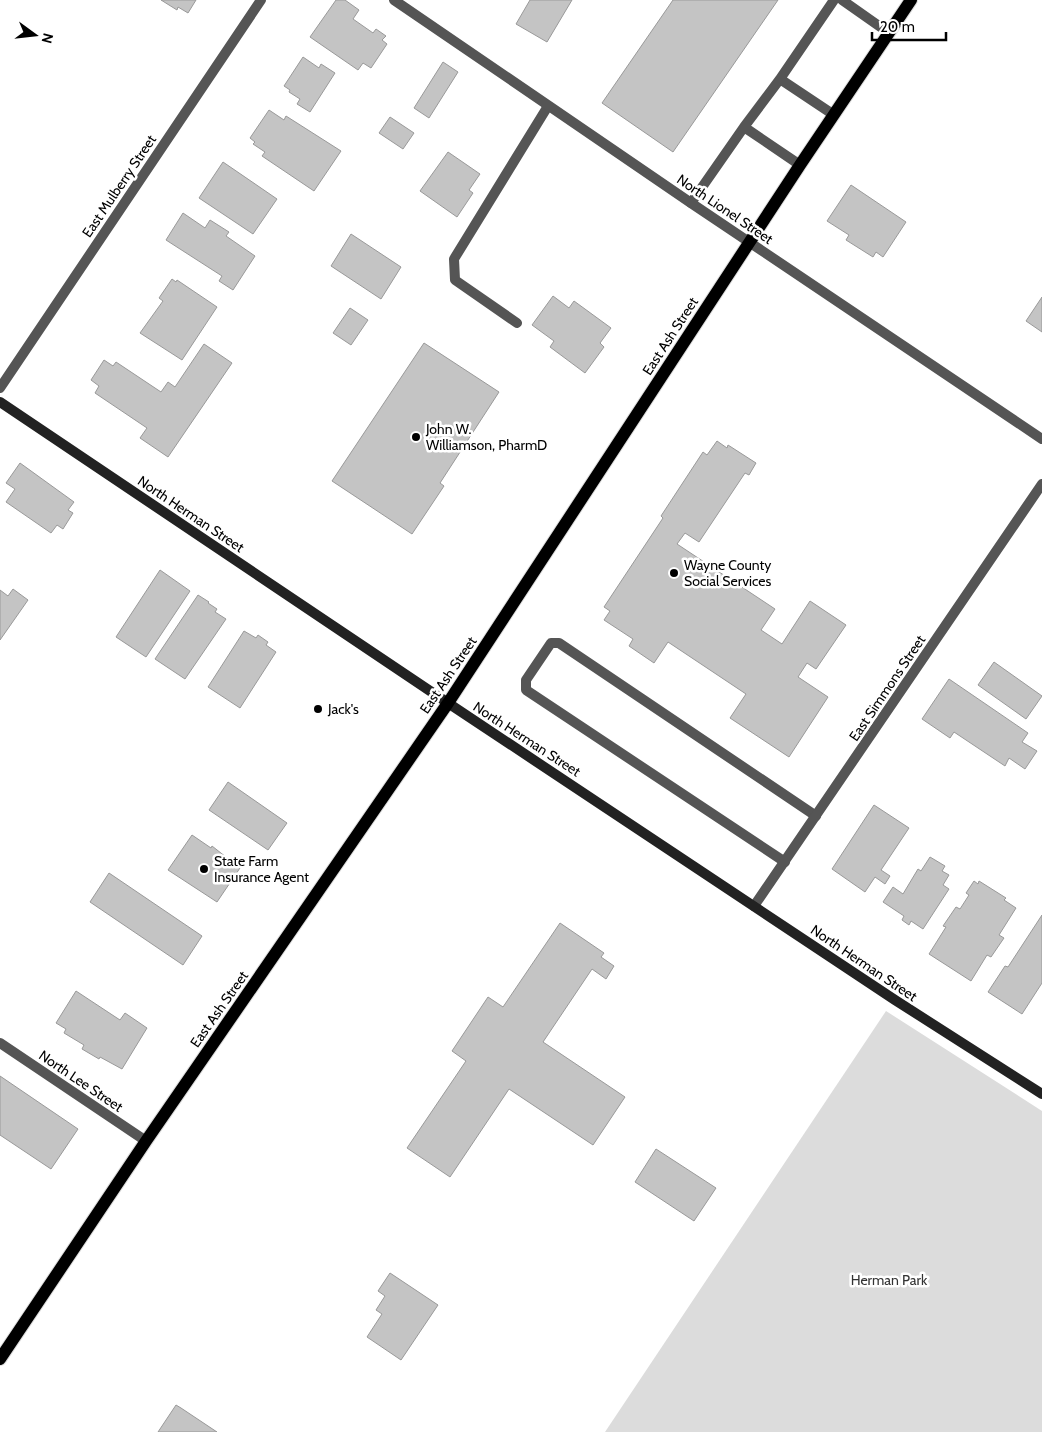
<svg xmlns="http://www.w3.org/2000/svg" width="1042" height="1432" font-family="Cabin,sans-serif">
  <rect width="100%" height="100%" fill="#fff"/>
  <path fill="#dcdcdc" d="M886,1011L1042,1111V1432H605Z"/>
  <path fill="#c4c4c4" stroke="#999" d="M161,0H196L188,13L178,7L177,10Z
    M336,0H345L359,10L353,19L373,33L376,29L386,36L382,40L387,44L371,68L363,63L358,70L310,37Z
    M530,0H572L547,42L516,24Z
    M673,0H778L673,152L602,103Z
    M303,57L319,68L321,64L335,73L310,112L297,104L300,99L289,92L290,90L284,86Z
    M443,62L458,72L429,118L414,108Z
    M269,110L284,120L286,116L341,151L314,191L262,156L265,152L253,144L255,142L250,138Z
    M390,117L414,133L403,149L379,133Z
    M448,152L480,174L469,190L473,193L457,217L420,191Z
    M223,162L277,199L253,234L199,198Z
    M851,185L906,222L883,257L876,252L873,257L846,240L849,235L827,221Z
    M183,213L205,228L210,220L229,232L226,236L255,256L233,290L219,281L222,276L166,240Z
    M351,234L401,267L381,299L331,266Z
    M172,279L176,282L177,280L217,307L182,360L140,333L163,301L159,298Z
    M553,296L569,308L574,301L611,328L600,343L604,347L585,373L550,347L554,341L532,325Z
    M1042,297V332L1026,321Z
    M350,308L368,320L351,345L333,333Z
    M424,343L499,392L440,483L444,486L412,534L332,481Z
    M204,344L232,363L168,457L140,438L147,428L95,393L99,386L91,380L104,360L113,366L116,362L161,392L168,382L175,387Z
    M717,441L727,448L728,445L756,463L749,475L745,473L699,542L685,533L677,544L775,609L761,630L782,644L810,601L846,625L816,669L807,663L798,677L828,697L789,757L730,718L746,694L668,642L654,663L629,646L633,639L604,620L610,611L604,607L663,518L661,516L703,452L707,455Z
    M20,463L74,502L68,510L73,513L63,529L57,525L51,533L6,502L15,489L6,483Z
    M160,570L190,591L146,657L116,637Z
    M13,589L28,600L0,640V590L8,596Z
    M198,595L209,602L208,603L217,609L215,612L226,619L185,679L155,659Z
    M244,631L256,638L258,635L268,642L266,645L276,652L240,708L208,687Z
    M994,662L1042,696L1026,719L978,685Z
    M949,679L1028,733L1022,742L1037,751L1025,769L1009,758L1005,766L954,732L950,738L922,719Z
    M228,782L287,823L268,850L209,810Z
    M874,805L909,828L881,870L890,876L885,884L875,877L865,892L832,869Z
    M192,835L211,848L212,846L240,868L217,902L168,870Z
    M930,857L945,866L942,871L949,875L943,885L949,889L923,929L911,921L909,925L902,920L904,916L883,902L893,887L903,894L918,869L921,871Z
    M109,873L202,936L183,965L90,902Z
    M974,881L978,884L979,881L1006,898L1004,900L1016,908L999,935L1004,938L991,957L987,955L971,981L929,954L946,927L943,926L956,907L960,909L969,895L966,893Z
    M1042,915V983L1022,1014L988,992L1005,966L1008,967Z
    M560,923L604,953L601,957L614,966L606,979L592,969L543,1042L625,1097L593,1145L509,1089L450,1177L407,1148L466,1061L452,1051L488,997L503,1007Z
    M76,991L120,1020L125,1013L147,1028L122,1069L100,1057L99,1059L82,1049L84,1045L64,1033L66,1029L56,1023Z
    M0,1076L78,1129L51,1169L0,1135Z
    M656,1149L716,1188L694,1221L635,1182Z
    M390,1273L438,1305L401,1360L367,1337L382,1314L376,1310L385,1296L378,1291Z
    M176,1405L181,1408L217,1432H158Z"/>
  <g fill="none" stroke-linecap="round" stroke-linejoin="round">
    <defs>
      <path id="primary" d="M0,1359L146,1141L448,703L800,165L911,0"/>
    </defs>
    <use href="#primary" stroke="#dbdbdb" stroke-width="14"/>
    <path stroke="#555" stroke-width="10" d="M842,0L889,33
      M780,79L834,115
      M800,165L744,127L780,79L834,0
      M691,203L744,127
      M517,323L455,280L454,259L548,106
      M785,862L526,690V680L551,643H559L816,816"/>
    <path stroke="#555" stroke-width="10" d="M394,0L691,203L1042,439
      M0,388L261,0
      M754,906L1042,484
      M0,1043L146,1141"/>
    <path stroke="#222" stroke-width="10" d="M0,402L448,703L895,1000L1042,1094"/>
    <use href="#primary" stroke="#000" stroke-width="12"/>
  </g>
  <g fill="#000" stroke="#fff" stroke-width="2">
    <circle cx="416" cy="437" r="5"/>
    <circle cx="674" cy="573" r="5"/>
    <circle cx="318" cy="709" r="5"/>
    <circle cx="204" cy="869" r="5"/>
  </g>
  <g text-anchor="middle" stroke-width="5" stroke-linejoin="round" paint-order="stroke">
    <g font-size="14" fill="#000" stroke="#fff">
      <text transform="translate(119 186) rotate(-56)" y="5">East Mulberry Street</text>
      <text transform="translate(725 209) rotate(34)" y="5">North Lionel Street</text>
      <text transform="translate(670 336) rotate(-57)" y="5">East Ash Street</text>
      <text transform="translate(191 514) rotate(34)" y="5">North Herman Street</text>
      <text transform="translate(448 675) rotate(-56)" y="5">East Ash Street</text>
      <text transform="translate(887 688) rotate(-56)" y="5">East Simmons Street</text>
      <text transform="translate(527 739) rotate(33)" y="5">North Herman Street</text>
      <text transform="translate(864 963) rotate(34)" y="5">North Herman Street</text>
      <text transform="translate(219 1009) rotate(-55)" y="5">East Ash Street</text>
      <text transform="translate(81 1081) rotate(34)" y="5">North Lee Street</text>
    </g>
    <g font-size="14" fill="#000" stroke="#fff" text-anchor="start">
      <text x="426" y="434">John W.<tspan x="426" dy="16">Williamson, PharmD</tspan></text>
      <text x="684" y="570">Wayne County<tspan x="684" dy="16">Social Services</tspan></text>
      <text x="328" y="714">Jack's</text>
      <text x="214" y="866">State Farm<tspan x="214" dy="16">Insurance Agent</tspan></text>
    </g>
    <g font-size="14" fill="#333" stroke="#fff">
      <text x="889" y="1285">Herman Park</text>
    </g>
  </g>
  <g transform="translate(35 35) rotate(105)" stroke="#ffffff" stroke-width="4" paint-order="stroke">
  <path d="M0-4L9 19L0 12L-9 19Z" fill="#000000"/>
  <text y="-8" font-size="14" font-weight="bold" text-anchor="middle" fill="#000000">N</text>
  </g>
  <path d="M872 32v8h74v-8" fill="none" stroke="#000000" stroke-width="2.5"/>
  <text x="880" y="32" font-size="15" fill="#000000" stroke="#ffffff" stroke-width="4" paint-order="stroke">20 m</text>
</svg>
